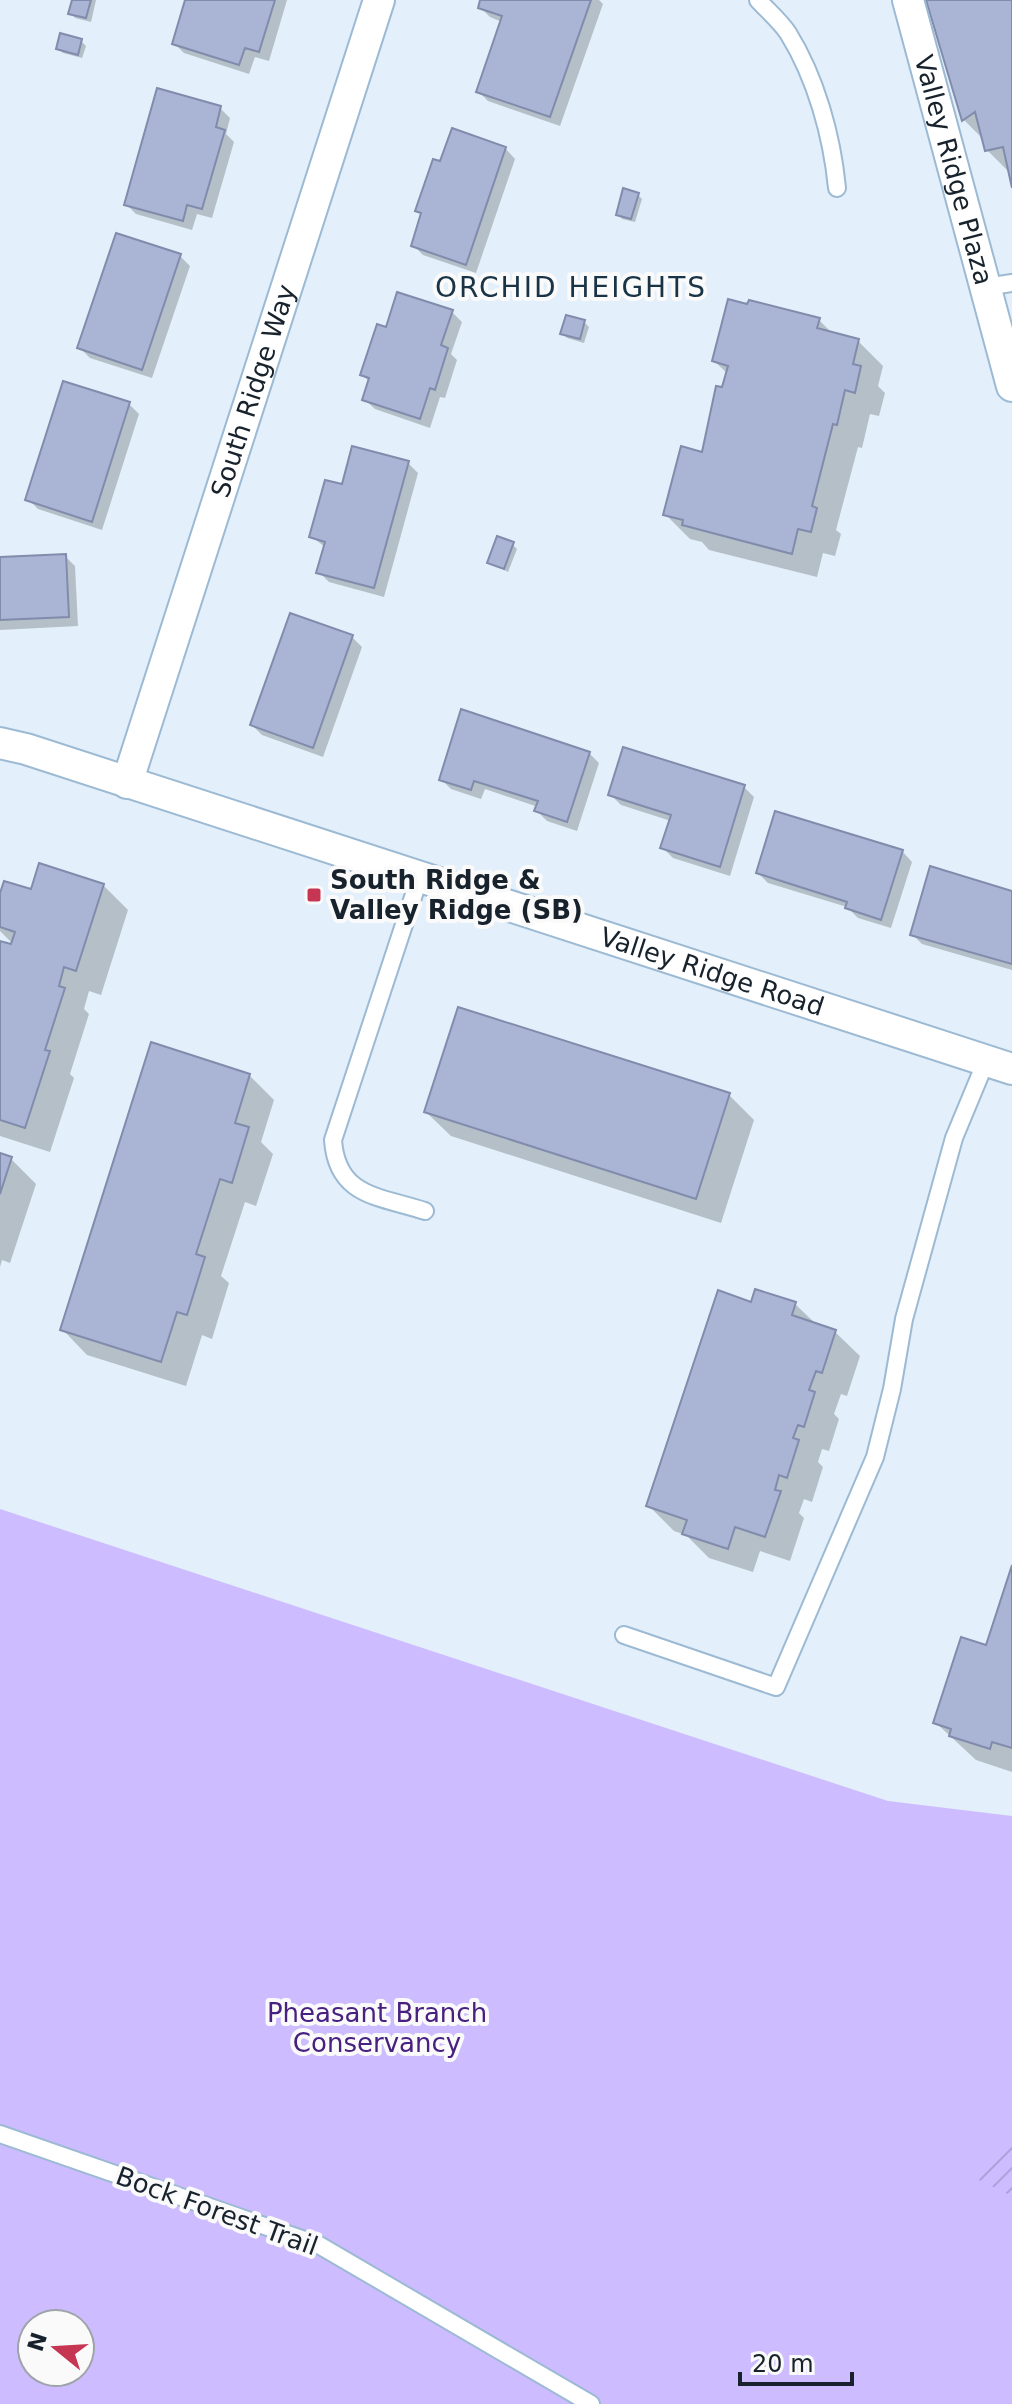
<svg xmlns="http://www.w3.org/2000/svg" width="1012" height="2404" font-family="'DejaVu Sans',sans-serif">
  <defs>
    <pattern id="garden-furrows" width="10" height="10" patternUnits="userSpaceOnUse" patternTransform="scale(2)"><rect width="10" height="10" fill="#cdbcff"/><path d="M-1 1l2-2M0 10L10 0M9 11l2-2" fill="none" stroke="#afa1db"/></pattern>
  </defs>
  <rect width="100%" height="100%" fill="#e3effa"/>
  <path fill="#cdbcff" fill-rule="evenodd" d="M0,1509L888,1801L1012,1816V2404H0ZM32,2324H80V2372H32Z"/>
  <path fill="url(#garden-furrows)" d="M1012,2143V2196L977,2179Z"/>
  <path fill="#0003" d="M74,0H96L91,22L75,18L71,13Z
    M187,0H287L269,61L255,57L249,74L184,53L174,43Z
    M482,0H599L603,4L560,126L488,101L478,91L502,22L490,17L480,7Z
    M929,0H1012V178L1011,174L987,150L985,141L964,120Z
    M81,41L86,46L82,58L63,53L58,48Z
    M220,108L230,118L226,134L234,142L212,218L197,214L192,230L136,214L126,204Z
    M505,148L515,159L476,273L423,255L413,245L423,215L418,210L442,164Z
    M637,194L642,199L635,222L622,219L618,214Z
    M180,256L190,266L152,378L90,358L80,348Z
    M452,312L462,322L451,354L457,360L445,398L440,397L430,428L375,409L364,399L370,382L362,375L387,330Z
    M819,320L833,334L858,341L883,366L878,386L885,393L879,416L870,414L862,448L858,447L836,530L841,534L835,556L823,553L817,577L709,550L702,542L690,539L665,514L704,454L728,374L714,361Z
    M584,322L589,327L584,343L567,338L563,333Z
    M129,404L139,414L102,530L38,509L28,499Z
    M408,463L418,473L384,597L329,582L319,572L326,548L311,536L343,487Z
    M512,544L517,549L508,572L489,562Z
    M65,556L75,566L78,626L0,630V559Z
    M352,637L362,647L323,757L262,735L252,725Z
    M589,753L599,763L577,831L547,821L537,811L538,807L485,789L481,799L451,789L441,779Z
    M744,787L754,797L730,876L673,858L663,848L671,821L621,805L611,795Z
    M902,851L912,862L891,928L858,918L847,907L768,883L758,873Z
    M103,885L128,910L101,995L89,991L84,1009L89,1014L70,1074L74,1078L50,1152L0,1136V943L17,948L0,931V899L32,892Z
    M1012,894V970L922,944L912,934Z
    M249,1075L274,1100L261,1142L273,1154L256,1206L245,1202L221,1276L229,1283L212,1339L202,1335L186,1386L87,1355L63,1330Z
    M729,1095L754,1120L721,1223L451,1136L426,1112Z
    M0,1155L11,1159L36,1184L10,1263L2,1260L0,1267Z
    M757,1291L795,1304L817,1325L835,1332L860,1356L847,1396L841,1394L834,1414L839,1419L829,1451L822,1449L818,1462L823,1467L812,1502L804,1499L799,1513L804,1518L790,1561L760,1551L753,1572L709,1558L686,1535L674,1531L649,1506L752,1304Z
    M1012,1571V1772L976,1760L935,1722L987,1647Z"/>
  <path fill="#aab5d6" stroke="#818cac" stroke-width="2" d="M72,0H91L86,18L68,14Z
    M185,0H275L259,52L245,48L239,65L172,44Z
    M480,0H591L550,117L476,92L502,16L478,8Z
    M926,0H1012V188L1003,147L985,151L975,112L962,121Z
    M60,33L82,39L78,55L56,49Z
    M157,88L221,106L216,127L225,130L202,209L187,205L183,221L124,205Z
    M452,128L506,147L466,265L411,246L421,213L415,211L433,159L440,161Z
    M623,188L639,193L631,219L616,215Z
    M116,233L181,254L142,370L77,348Z
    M397,292L453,310L441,345L448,348L435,390L430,388L420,419L362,400L369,378L360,375L377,324L386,327Z
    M728,299L747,304L749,300L820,318L817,328L859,339L853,364L861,366L855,393L845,390L837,425L833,424L812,506L817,508L811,532L798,529L792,554L682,525L683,520L663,515L681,446L702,452L716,386L722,387L728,366L712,361Z
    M566,315L585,320L580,339L560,334Z
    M63,381L130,402L92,522L25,500Z
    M352,446L409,461L374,588L316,573L325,542L309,537L325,480L342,484Z
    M497,536L514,542L504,569L487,563Z
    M66,554L69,617L0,620V557Z
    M290,613L353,635L313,748L250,725Z
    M461,709L590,752L567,822L534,811L538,801L474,781L471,790L439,780Z
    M623,747L745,785L720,867L660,848L671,815L608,795Z
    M775,811L903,850L881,920L845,908L847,902L756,873Z
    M39,863L104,884L76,971L64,967L59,986L65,988L45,1050L50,1051L25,1128L0,1120V941L11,944L15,932L0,927V893L4,881L31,889Z
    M930,866L1012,891V964L910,935Z
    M458,1007L730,1093L696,1199L424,1112Z
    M151,1042L250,1074L235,1123L249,1127L232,1183L220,1179L196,1254L205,1257L187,1315L177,1312L161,1362L60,1330Z
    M0,1153L12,1157L0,1194Z
    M755,1289L796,1302L792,1315L836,1330L822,1373L816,1371L809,1390L815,1392L804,1427L798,1425L793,1438L799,1440L787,1478L779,1475L775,1490L781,1491L765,1537L735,1527L728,1549L682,1534L687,1520L646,1506L718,1290L751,1302Z
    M1012,1565V1748L992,1742L990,1749L949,1736L951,1729L933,1723L961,1637L986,1645Z"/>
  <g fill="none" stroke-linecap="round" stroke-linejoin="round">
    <defs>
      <path id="lane" d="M758,0C768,11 780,21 788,33C816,78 832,136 837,188
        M986,287L1012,283
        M420,876L333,1140C337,1197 379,1196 425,1211
        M624,1635L776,1687L875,1457L892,1389L904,1319L954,1138L986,1061
        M0,2134L319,2245L591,2404"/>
      <g id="street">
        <path id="s1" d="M908,0L1012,386"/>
        <path id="s2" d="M0,743L26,749L1012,1069"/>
        <path id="s3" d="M127,783L379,0"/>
      </g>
    </defs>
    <use href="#lane" stroke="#9cbad3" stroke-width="20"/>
    <use href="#street" stroke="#9cbad3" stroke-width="34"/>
    <use href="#lane" stroke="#fff" stroke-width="16"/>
    <use href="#street" stroke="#fff" stroke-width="30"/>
  </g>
  <rect fill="#c63653" stroke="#fafafa" stroke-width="3" x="306" y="887" width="16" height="16" rx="4"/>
  <g text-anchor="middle" stroke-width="8" stroke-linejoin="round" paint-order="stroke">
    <g font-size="26" fill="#17222c" stroke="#fafafa">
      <text dy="9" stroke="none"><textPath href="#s1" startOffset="176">Valley Ridge Plaza</textPath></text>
      <text dy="9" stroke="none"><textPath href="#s3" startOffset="412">South Ridge Way</textPath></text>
      <text dy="9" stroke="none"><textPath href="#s2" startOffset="748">Valley Ridge Road</textPath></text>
      <text transform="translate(217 2211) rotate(20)" y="9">Bock Forest Trail</text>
    </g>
    <g font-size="26" font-weight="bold" fill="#17222c" stroke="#fafafa" text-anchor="start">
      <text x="330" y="889">South Ridge &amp;<tspan x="330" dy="30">Valley Ridge (SB)</tspan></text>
    </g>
    <g font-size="26" fill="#472081" stroke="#fafafa">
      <text x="377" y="2022">Pheasant Branch<tspan x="377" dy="30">Conservancy</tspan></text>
    </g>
    <g font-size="28" letter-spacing="2" fill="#193347" stroke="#fafafa">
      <text x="571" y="297">ORCHID HEIGHTS</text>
    </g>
  </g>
  <g transform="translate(56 2348) rotate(288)"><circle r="38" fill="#fafafa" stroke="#9fa4a8" stroke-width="2"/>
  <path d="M0-6L14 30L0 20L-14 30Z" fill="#c63653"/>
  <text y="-12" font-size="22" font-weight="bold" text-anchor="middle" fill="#17222c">N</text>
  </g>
  <path d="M740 2372v12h112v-12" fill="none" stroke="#17222c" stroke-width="4"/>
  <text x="752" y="2372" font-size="24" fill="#17222c" stroke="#fafafa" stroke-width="6" paint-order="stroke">20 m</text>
</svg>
